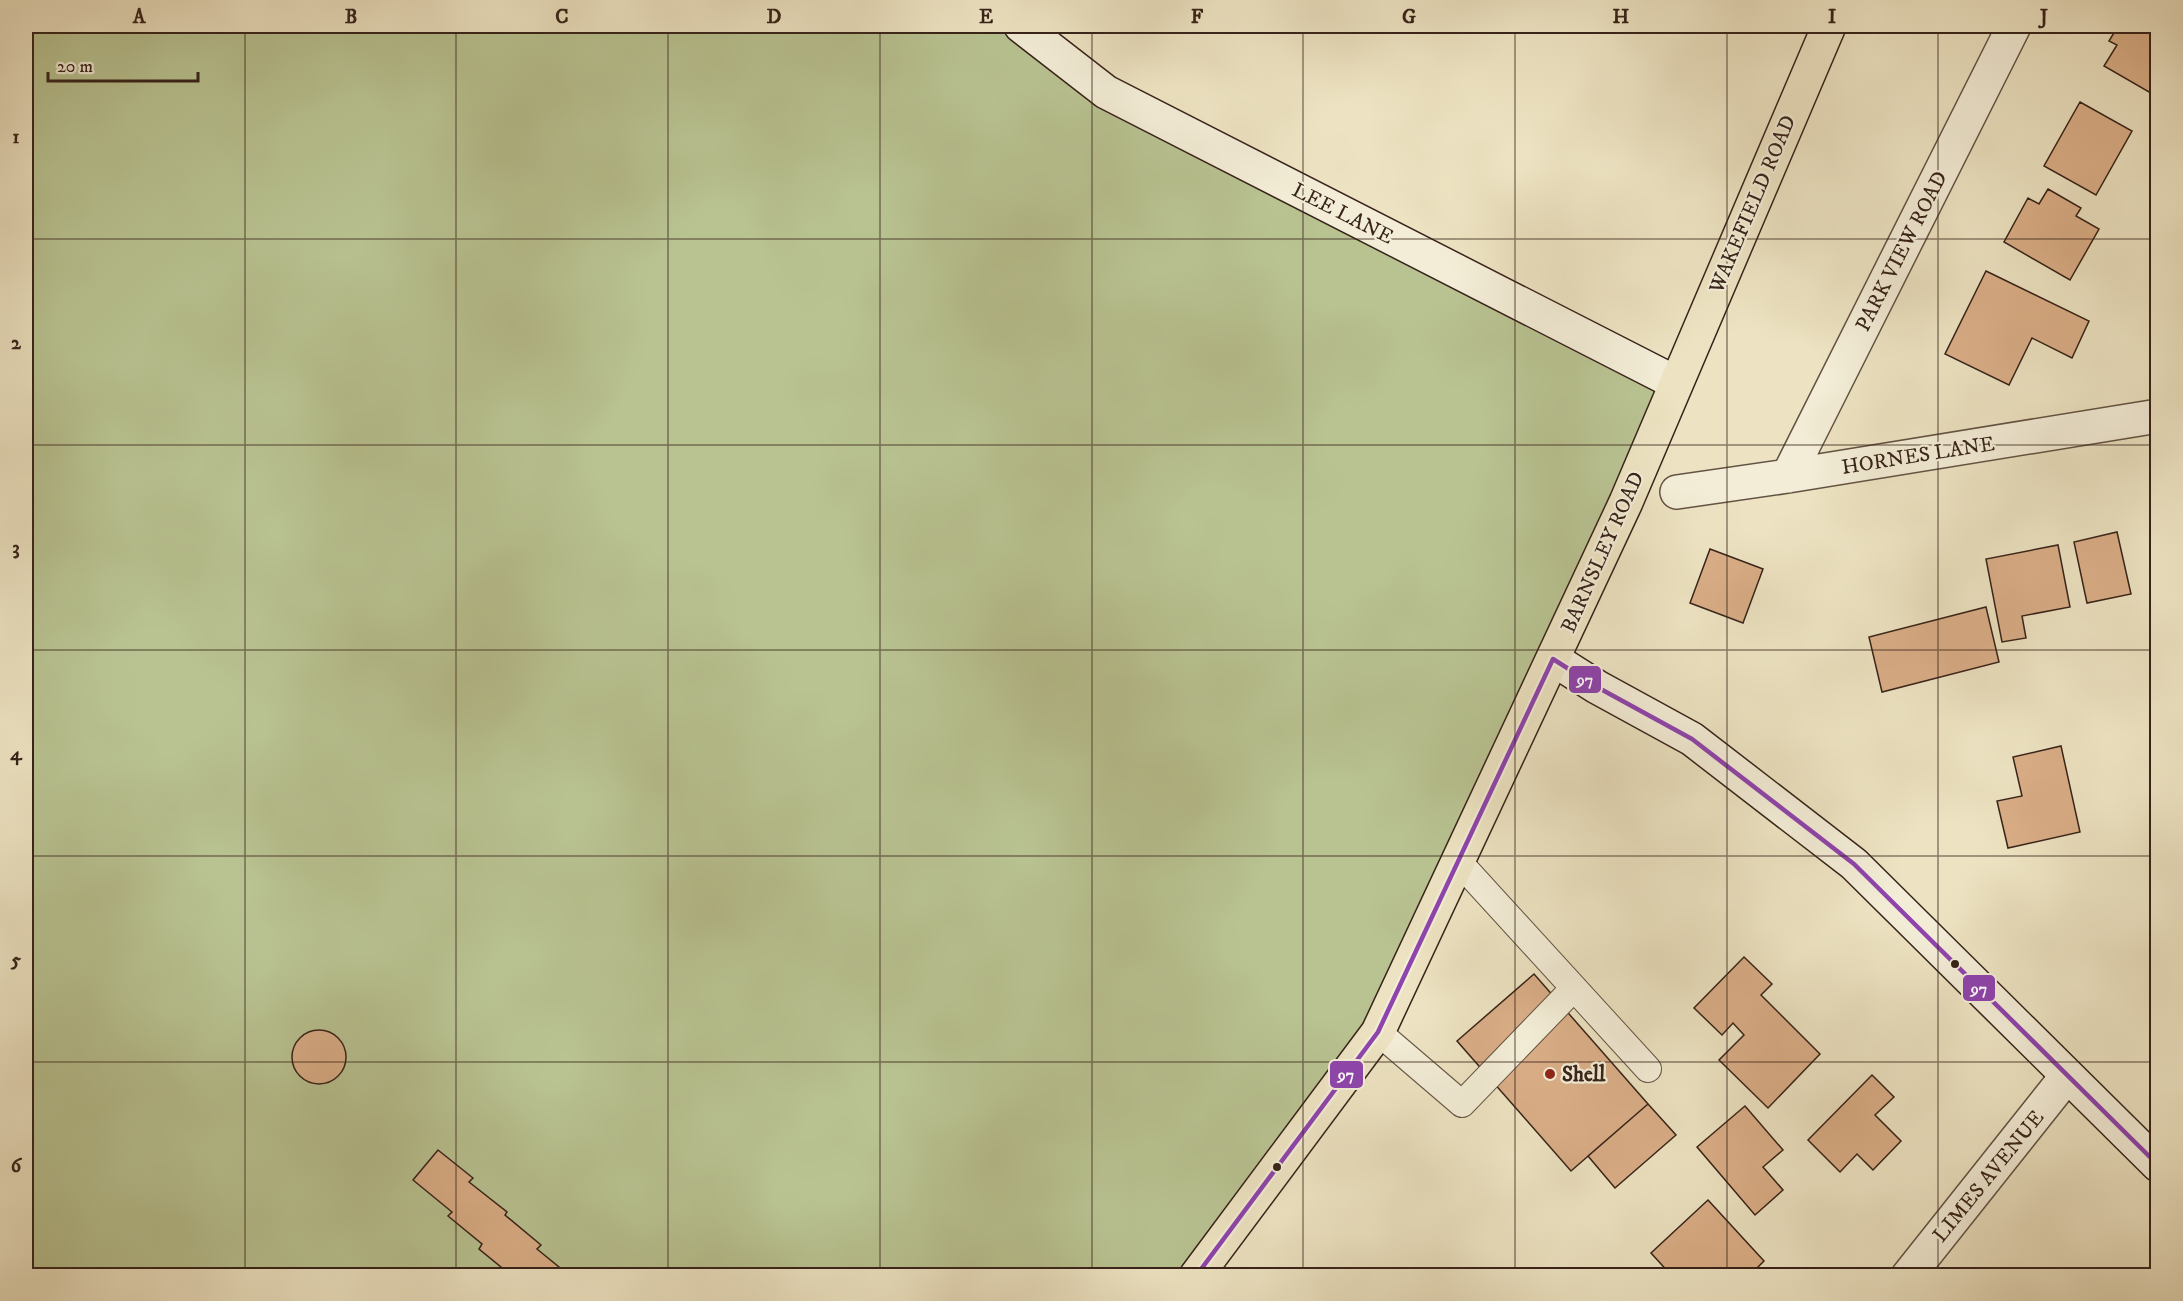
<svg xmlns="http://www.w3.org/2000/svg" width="2183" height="1301" font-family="'IM FELL DW Pica',serif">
  <rect width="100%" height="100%" fill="#ede3c2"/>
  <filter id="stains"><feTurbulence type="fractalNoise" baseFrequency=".00333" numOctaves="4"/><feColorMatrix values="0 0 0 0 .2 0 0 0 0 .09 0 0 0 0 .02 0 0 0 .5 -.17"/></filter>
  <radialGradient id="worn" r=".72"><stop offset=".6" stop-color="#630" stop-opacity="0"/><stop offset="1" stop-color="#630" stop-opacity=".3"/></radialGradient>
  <path fill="#b9c392" stroke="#787356" stroke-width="1.5" d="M26,26H1021L1106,92L1676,383L1378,1032L1196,1275H26Z"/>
  <path fill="#daae87" stroke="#37231a" stroke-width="1.5" d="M2118,26L2158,27V77L2149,92L2104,66L2117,45L2109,41Z
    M2080,102L2132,131L2096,195L2044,166Z
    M2048,189L2081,208L2076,216L2099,229L2070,280L2004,242L2028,198L2039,204Z
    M1986,271L2089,321L2072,358L2032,338L2009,385L1945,354Z
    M2117,532L2131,594L2087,603L2074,542Z
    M2058,545L2070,607L2022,616L2026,638L2002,642L1986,559Z
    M1710,549L1763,569L1743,623L1690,603Z
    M1986,607L1999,662L1882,692L1869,637Z
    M2061,746L2080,832L2008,848L1997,801L2022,796L2013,757Z
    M1744,957L1772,984L1761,995L1820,1054L1768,1108L1719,1060L1744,1035L1733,1023L1722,1035L1694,1008Z
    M1534,974L1648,1104L1571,1171L1457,1041Z
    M292 1057a27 27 0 1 1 54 0a27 27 0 1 1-54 0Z
    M1872,1075L1894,1097L1875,1115L1901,1141L1873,1170L1857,1154L1840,1172L1808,1140Z
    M1648,1104L1676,1135L1615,1188L1588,1156Z
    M1745,1106L1783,1150L1763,1167L1783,1190L1755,1215L1697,1147Z
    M438,1150L473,1178L469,1182L507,1212L505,1215L541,1245L537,1249L570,1276H512L479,1249L482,1244L448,1216L452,1212L413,1180Z
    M1708,1200L1764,1261L1749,1276H1672L1651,1253Z"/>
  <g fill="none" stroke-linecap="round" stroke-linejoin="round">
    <defs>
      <path id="service" d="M1458,861L1648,1069
        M1378,1032L1462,1104L1574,988"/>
      <path id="minor" d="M1788,476L2014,26
        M1677,492L1788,476L2158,416
        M1908,1276L2067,1076"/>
      <path id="secondary" d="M1021,26L1106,92L1676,383
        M1553,659L1597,687L1692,739L1854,864L2158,1165"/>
      <path id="primary" d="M1196,1276L1378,1032L1626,502L1829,26"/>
    </defs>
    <use href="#service" stroke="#645344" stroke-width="28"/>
    <use href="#minor" stroke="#645344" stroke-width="36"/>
    <use href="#secondary" stroke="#37231a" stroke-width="36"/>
    <use href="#primary" stroke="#37231a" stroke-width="36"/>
    <use href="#service" stroke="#f3edd7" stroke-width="26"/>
    <use href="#minor" stroke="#f3edd7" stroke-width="33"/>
    <use href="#secondary" stroke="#f3edd7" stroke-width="33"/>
    <use href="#primary" stroke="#ede3c2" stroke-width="33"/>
    <defs>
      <path id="bus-1" d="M1196,1276L1378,1032L1553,659L1597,687L1692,739L1854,864L2158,1165"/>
    </defs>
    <use href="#bus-1" stroke="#f3edd7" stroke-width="9"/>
    <use href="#bus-1" stroke="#8e44ad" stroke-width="4.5"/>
  </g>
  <path fill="none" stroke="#37231a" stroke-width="1.5" stroke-opacity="0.55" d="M245,26V1276M456,26V1276M668,26V1276M880,26V1276M1092,26V1276M1303,26V1276M1515,26V1276M1727,26V1276M1938,26V1276M26,239H2158M26,445H2158M26,650H2158M26,856H2158M26,1062H2158"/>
  <g fill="#37231a" stroke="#f3edd7" stroke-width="2">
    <circle cx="1955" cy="964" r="5"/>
    <circle cx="1277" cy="1167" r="5"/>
  </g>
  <circle fill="#8f2418" stroke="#f3edd7" stroke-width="2" cx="1550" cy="1074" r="6"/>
  <g text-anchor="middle" stroke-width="4.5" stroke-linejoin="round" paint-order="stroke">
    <g font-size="21" fill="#37231a" stroke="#f3edd7">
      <text transform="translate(1752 204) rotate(-67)" y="7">WAKEFIELD ROAD</text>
      <text transform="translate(1343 213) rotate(27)" y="7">LEE LANE</text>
      <text transform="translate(1901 251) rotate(-63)" y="7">PARK VIEW ROAD</text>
      <text transform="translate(1918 455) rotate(-9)" y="7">HORNES LANE</text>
      <text transform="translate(1602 552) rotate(-66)" y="7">BARNSLEY ROAD</text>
      <text transform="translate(1988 1176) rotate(-51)" y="7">LIMES AVENUE</text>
    </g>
    <g font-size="21" font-weight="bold" fill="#37231a" stroke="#f3edd7" text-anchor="start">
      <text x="1562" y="1081">Shell</text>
    </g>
  </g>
  <g stroke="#f3edd7" stroke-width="2">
    <rect x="1568" y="665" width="34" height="29" rx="6" fill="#8e44ad"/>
    <rect x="1962" y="974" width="34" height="28" rx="6" fill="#8e44ad"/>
    <rect x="1329" y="1060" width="35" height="29" rx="6" fill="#8e44ad"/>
  </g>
  <g font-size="16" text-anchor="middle" font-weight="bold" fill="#fff">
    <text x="1585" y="685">97</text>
    <text x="1979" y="994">97</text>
    <text x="1346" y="1080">97</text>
  </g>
  <rect width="2183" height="1301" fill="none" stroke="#ede3c2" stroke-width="66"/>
  <path d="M48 72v9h150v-9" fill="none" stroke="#37231a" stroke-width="3"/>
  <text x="57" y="72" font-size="18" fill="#37231a" stroke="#f3edd7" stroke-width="4.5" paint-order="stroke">20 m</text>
  <rect x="33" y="33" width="2117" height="1235" fill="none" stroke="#37231a" stroke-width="2"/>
  <g font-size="20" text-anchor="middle" font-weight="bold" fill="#37231a">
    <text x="139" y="23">A</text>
    <text x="351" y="23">B</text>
    <text x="562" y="23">C</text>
    <text x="774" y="23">D</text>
    <text x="986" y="23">E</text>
    <text x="1197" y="23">F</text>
    <text x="1409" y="23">G</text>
    <text x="1621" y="23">H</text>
    <text x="1832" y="23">I</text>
    <text x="2044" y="23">J</text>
    <text x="16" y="143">1</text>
    <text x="16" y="349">2</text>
    <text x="16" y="554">3</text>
    <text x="16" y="760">4</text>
    <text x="16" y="966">5</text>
    <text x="16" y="1172">6</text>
  </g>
  <rect width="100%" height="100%" filter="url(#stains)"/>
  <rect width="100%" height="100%" fill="url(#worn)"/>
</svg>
